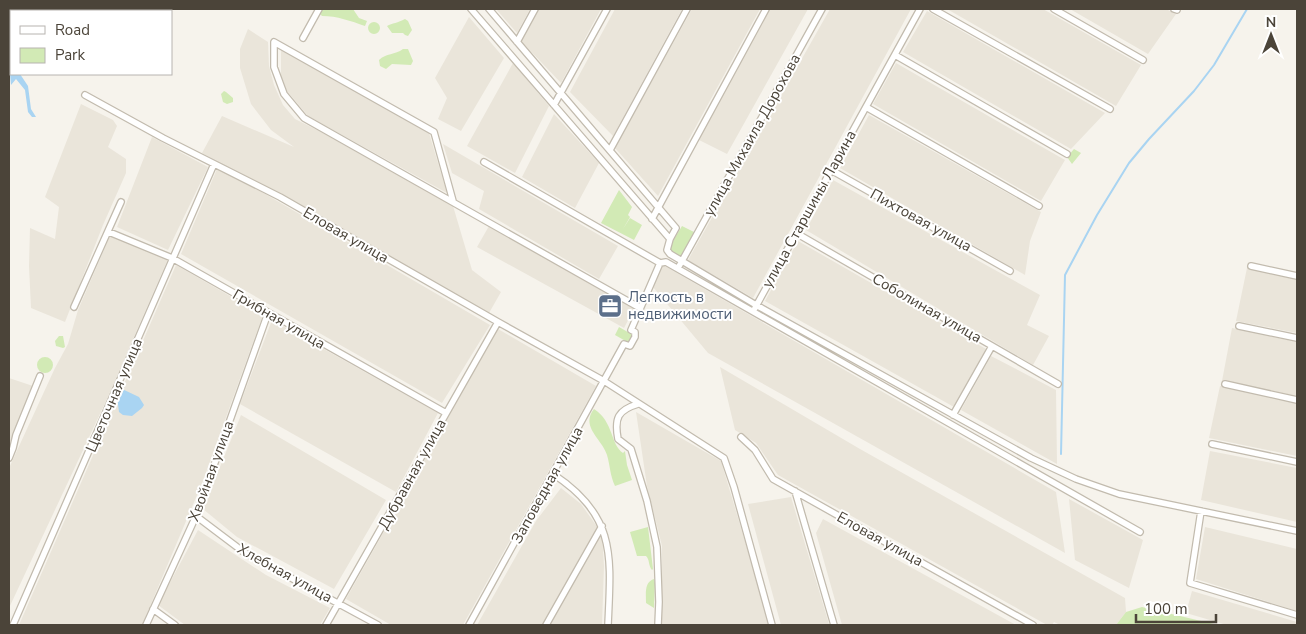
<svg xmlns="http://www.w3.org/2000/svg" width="1306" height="634" font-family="'Nunito Sans',sans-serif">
  <rect width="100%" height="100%" fill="#f6f3ec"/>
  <path fill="#eae5da" d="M496,9H530L517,33Z
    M539,9H601L561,83L521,41Z
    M615,9H682L613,136L570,92Z
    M692,9H760L658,196L615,148Z
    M770,9H808L727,154L697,139Z
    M830,9H911L753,298L688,260Z
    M947,9H1043L1141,65L1116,106Z
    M1070,9H1166L1176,14L1148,54Z
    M927,11L1105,113L1071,149L903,52Z
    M469,17L504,58L461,131L438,119L447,98L435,78Z
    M248,29L268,42L269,66L274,85L283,105L295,119L319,131L453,206L472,270L501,292L489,313L202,153L222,116L294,147L271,130L251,104L240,68V49Z
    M281,49L429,133L447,193L308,116L287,91L281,75Z
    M513,63L549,106L515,173L467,146Z
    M896,63L1065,160L1041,201L873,104Z
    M81,104L113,120L117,126L108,147L126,159V173L103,225L65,322L31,308L29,266L30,228L55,239L59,207L45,197Z
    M554,114L599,163L575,208L522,177Z
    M869,115L1041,212L1030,241L1025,275L840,168Z
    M152,137L208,167L168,250L117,227Z
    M443,144L618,246L599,279L479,209L484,191L452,173Z
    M217,169L260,191L490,325L442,403L181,254Z
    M833,180L1040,295L1027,325L1049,336L1033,365L806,230Z
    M489,226L634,309L624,328L477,247Z
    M110,236L168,259L106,401L9,608V468L55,368L68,344L78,310Z
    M798,241L986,349L954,407L765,301Z
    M176,265L263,315L203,481L148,611L142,625H19Z
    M663,265L1056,492L1065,553L708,353L653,287Z
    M1247,268L1297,280V333L1236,321Z
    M272,320L438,413L396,492L240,404Z
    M1232,328L1297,342V396L1222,381Z
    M498,329L596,386L463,625H391L346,599Z
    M991,356L1056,390L1057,464L961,410Z
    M720,367L860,449L1125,598L1126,612L1116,625H1060L1054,622L1052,625H1047L778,475L756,443L735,430Z
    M9,378L33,386L9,445Z
    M1220,386L1297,403V456L1209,438Z
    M636,412L721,461L770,625H662V546L647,486Z
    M241,415L386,500L334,589L237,537L203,509Z
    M1210,451L1297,468V522L1201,500Z
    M561,488L581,504L598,528L543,625H477L536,521Z
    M791,497L829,624V625H781L748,504Z
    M1069,499L1143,540L1129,588L1075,560Z
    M823,519L1016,625H842L816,533Z
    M1205,527L1297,549V611L1196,579Z
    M198,530L266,575L330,608L320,625H185L158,605Z
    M602,533L604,566L602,625H549Z
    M1192,591L1297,622V625H1227L1186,613Z"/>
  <path fill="#d2eab5" d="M321,9H353L359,18L367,21L365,26C351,21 337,16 322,16L320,14Z
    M405,19L408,21L412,30L408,36L405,35L403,33H392L387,26C392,23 398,23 405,19Z
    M368 28a6 6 0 1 1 12 0a6 6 0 1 1-12 0Z
    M403,49H408L413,61L411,65L392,64L386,69L380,66L379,60C386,53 395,55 403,49Z
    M224,91L226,92L233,98V102L227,104L223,102L221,94Z
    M1074,149L1081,153L1072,164L1067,157Z
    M619,190L632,207L628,215L630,217L623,229L630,218L642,225L634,240L601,223Z
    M682,226L694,232L683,254L679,257L671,252L670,246Z
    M619,327L633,335L629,343L615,335Z
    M59,336H63L65,347L63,348L56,346L55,341Z
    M37 365a8 8 0 1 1 16 0a8 8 0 1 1-16 0Z
    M594,409C614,422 610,444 623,453L625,451L627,465L632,480L615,486C610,476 610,465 607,455C602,439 580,427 594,409Z
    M648,527L653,569L652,570C648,565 650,560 646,556H637L630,532Z
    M654,579L655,583L654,608L646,603C646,594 644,582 654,579Z
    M1142,607L1218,625H1116L1126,612Z"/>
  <path fill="#a9d4f2" d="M9,9H86L83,11H11V74H20L28,86L31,109L36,117H32L28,112L25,90L16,79L11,85L10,74L9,73Z
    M120,388L139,397L144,405L142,408L132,416L123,415L119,412L117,397Z"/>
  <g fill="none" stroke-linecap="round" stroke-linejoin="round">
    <path stroke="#a9d4f2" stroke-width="2" d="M1061,454L1065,275L1097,215L1129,163L1149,139L1194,91L1214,65L1247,9"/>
    <defs>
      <path id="minor" d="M471,9L670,239
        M489,9L676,228L670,239L667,250L670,254L682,261L822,9
        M933,9L1110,109
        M1054,9L1143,60
        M1174,9L1177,10
        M303,38L319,9
        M517,42L535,9
        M895,55L1067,154
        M85,95L163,138L280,197L498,322L604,381L724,458L734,487L772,625
        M554,105L607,9
        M866,107L1039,206
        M610,150L687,9
        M484,162L660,263
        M831,170L1010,271
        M453,201L434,132L274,42V67L284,94L304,118L640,308
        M652,219L766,9
        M109,232L172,258L446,413
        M796,233L1058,384
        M1251,266L1297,276
        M678,268L682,261L756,305L1031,458L1076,479L1119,494L1297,531
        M74,307L121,202
        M755,308L920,9
        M1239,326L1297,338
        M1225,384L1297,400
        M638,404C618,410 614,418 618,439L631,449L647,501L657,547L659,602L658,625
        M953,415L992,346
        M741,437L755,450L773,479L1033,625
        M1212,444L1297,462
        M9,458L13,448L16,435L40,376
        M553,474C617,516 611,557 608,625
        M795,491L834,625
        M1201,511L1190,583L1297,615
        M196,516L245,553L378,625
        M153,609L175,625
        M13,625L214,164
        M146,625L196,516L268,313
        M326,625L498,322
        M469,625L624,344L630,346L635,337V332L631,330L660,263L666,262L1140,532
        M546,625L602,526"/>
    </defs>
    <use href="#minor" stroke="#c2bbae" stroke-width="8"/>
    <use href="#minor" stroke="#fff" stroke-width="5.5"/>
  </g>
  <defs>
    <symbol id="office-square" viewBox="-11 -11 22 22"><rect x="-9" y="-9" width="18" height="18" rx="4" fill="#5c6f8a" stroke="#fff"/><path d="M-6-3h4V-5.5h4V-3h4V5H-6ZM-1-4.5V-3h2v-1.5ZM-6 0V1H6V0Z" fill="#fff"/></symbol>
  </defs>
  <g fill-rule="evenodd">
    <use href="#office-square" x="596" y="292" width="28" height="28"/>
  </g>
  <g text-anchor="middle" stroke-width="4" stroke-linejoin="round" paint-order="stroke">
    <g font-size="15" fill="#4b4439" stroke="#fff">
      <text transform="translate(752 135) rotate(-61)" y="5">улица Михаила Дорохова</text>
      <text transform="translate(809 209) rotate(-61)" y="5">улица Старшины Ларина</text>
      <text transform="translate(921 220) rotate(29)" y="5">Пихтовая улица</text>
      <text transform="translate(346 235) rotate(30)" y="5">Еловая улица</text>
      <text transform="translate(927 308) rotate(30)" y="5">Соболиная улица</text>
      <text transform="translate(279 319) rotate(30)" y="5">Грибная улица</text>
      <text transform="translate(114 395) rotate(-67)" y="5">Цветочная улица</text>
      <text transform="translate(211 471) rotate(-70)" y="5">Хвойная улица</text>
      <text transform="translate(412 474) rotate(-61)" y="5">Дубравная улица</text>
      <text transform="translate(547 485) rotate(-61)" y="5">Заповедная улица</text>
      <text transform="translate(880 539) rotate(29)" y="5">Еловая улица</text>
      <text transform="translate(285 573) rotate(29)" y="5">Хлебная улица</text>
    </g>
    <g font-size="15" fill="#4e5e75" stroke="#fff" text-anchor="start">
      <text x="628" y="302">Легкость в<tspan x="628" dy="17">недвижимости</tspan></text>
    </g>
  </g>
  <rect width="1306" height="634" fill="none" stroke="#4b4439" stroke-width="20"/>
  <rect x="10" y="10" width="162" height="65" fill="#ffffff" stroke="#b7b4b0"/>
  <rect x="20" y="26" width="25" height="8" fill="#ffffff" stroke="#b7b4b0"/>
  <text x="55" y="35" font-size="15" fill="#4b4439">Road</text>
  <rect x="20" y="48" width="25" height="15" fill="#d2eab5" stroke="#b7b4b0"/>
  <text x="55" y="60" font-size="15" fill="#4b4439">Park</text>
  <g transform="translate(1271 35)" stroke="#ffffff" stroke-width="4" paint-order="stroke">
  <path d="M0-4L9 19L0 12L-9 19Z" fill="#4b4439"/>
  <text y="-8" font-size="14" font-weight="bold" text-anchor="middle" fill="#4b4439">N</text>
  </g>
  <path d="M1136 614v8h80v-8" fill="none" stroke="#4b4439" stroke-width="2.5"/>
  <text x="1144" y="614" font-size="15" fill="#4b4439" stroke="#ffffff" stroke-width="4" paint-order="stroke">100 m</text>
</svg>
